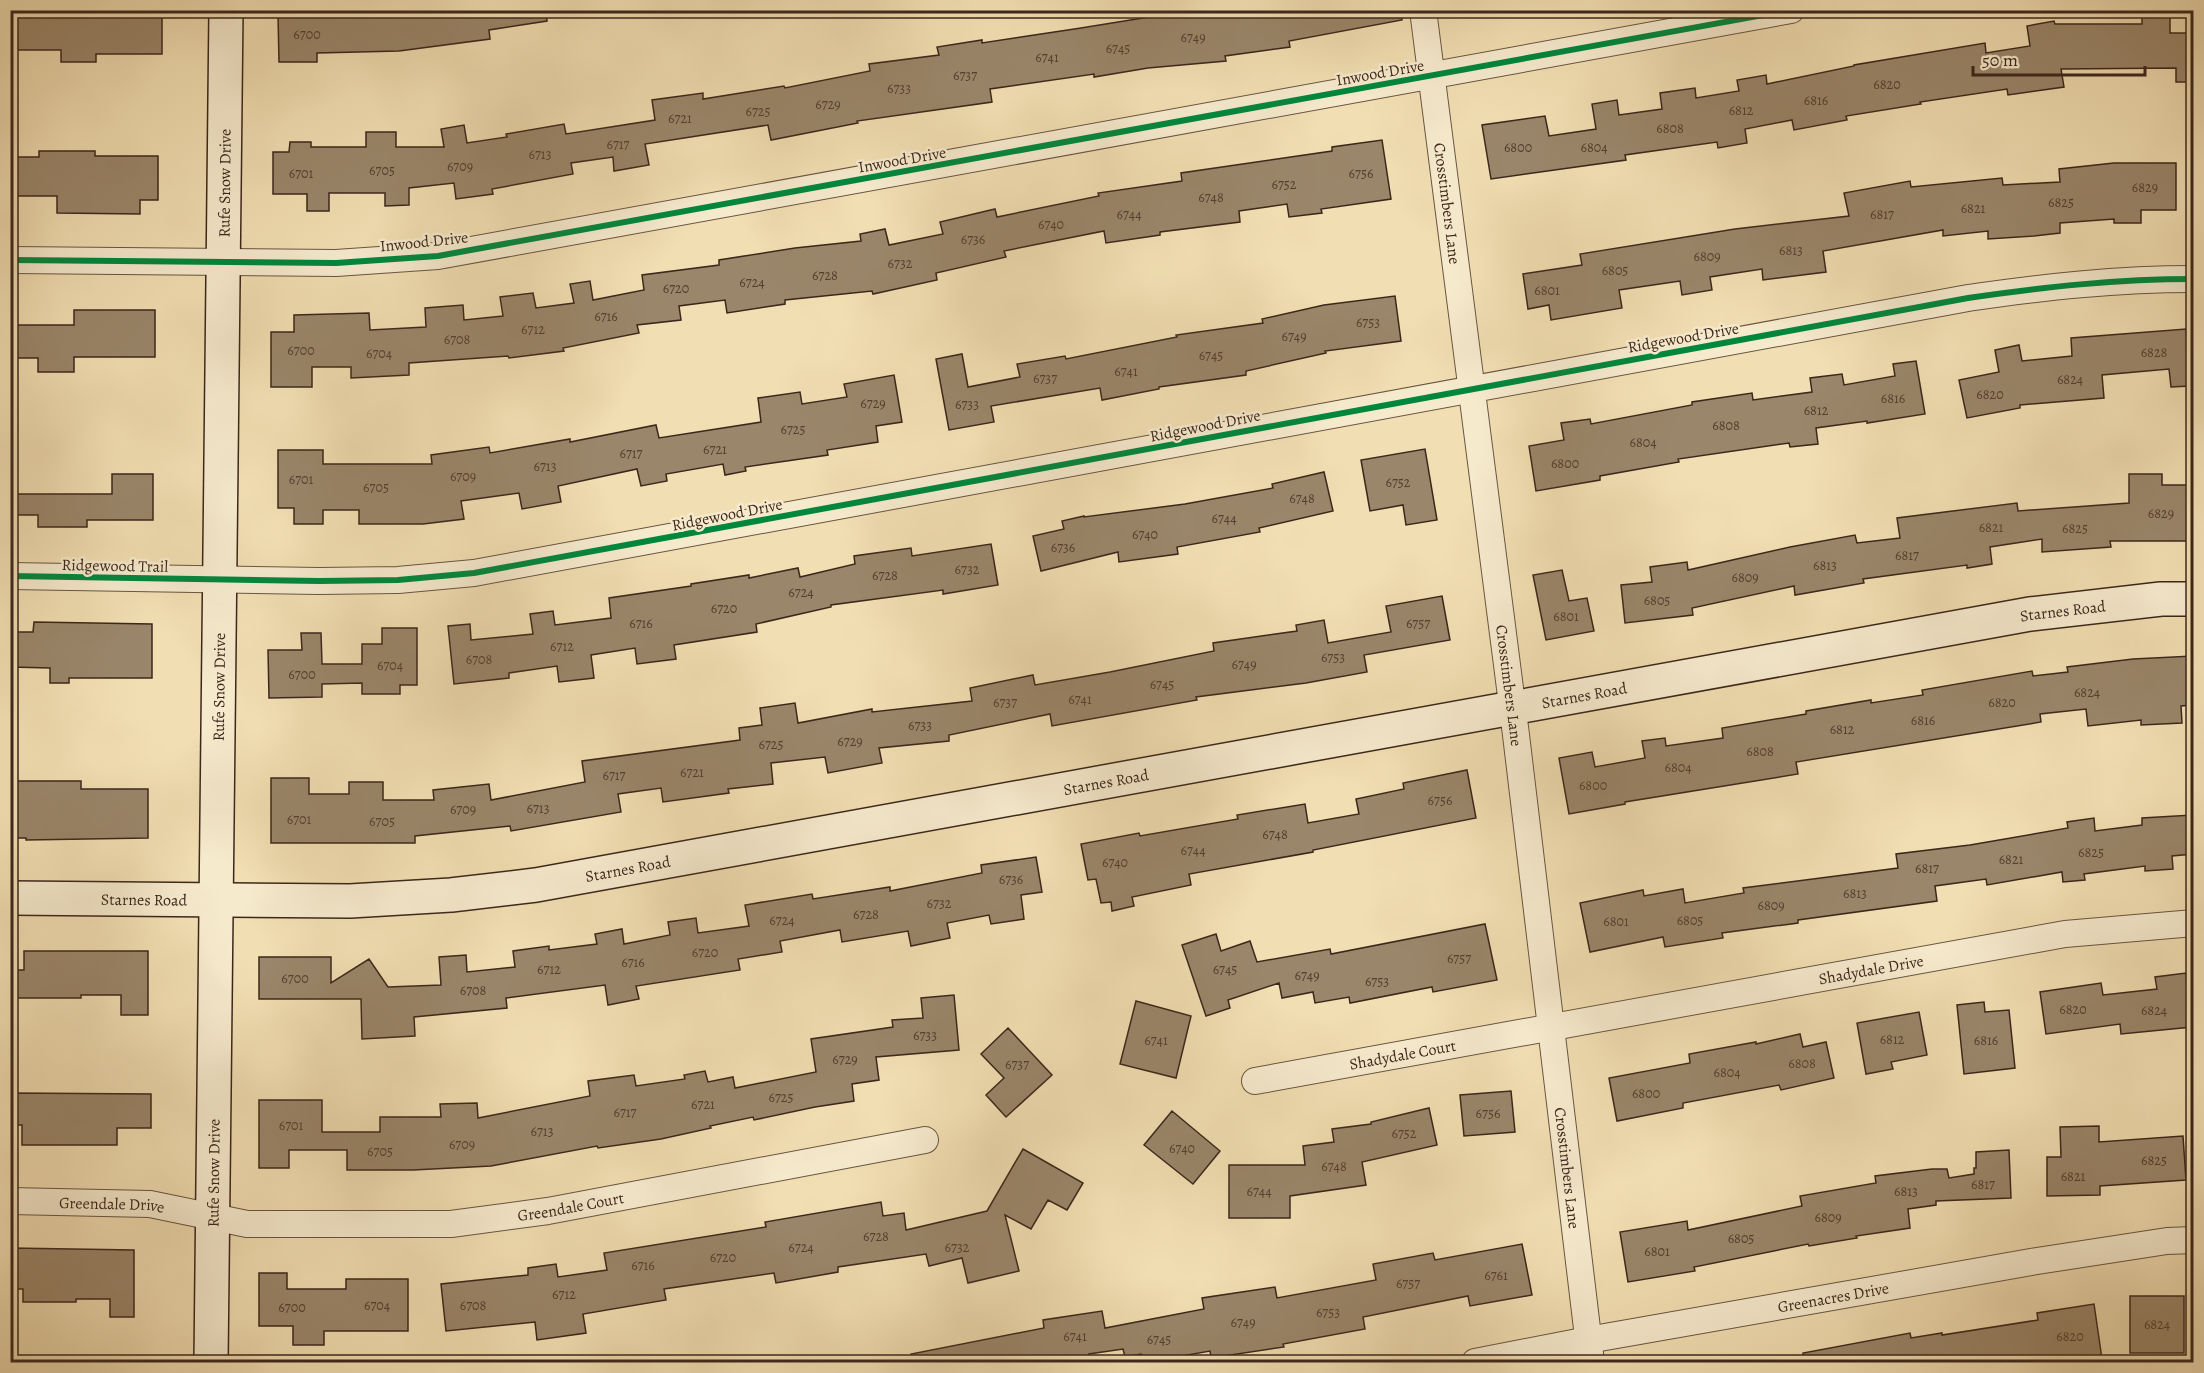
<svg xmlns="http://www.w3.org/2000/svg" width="2204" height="1373" font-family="Alegreya,serif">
  <rect width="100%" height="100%" fill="#f1deb2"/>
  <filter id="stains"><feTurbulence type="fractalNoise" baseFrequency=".00333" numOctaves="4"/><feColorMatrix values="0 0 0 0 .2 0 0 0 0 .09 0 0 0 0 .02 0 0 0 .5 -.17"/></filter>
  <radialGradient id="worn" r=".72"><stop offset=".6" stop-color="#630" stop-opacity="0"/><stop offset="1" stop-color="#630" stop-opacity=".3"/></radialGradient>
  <path fill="#9a866a" stroke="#3c271c" stroke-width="1.5" d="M10,10H162V54H96V62H61V50H10Z
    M315,10H546L547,21L489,30L490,39L399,51L317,53V62H279L278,15H315Z
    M1188,10H1401L1402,20L1289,41L1290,47L1225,56L1226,61L1148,68L1094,77V74L990,89L992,102L857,121L858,123L771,140L768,125L645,144L649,165L614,171L613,157L571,163L573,174L492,189L493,194L456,199L454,183L409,188V205L385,206V193H329V211H307V194H273V152H289L290,142H311V147H366V132H396V147H444L441,129L464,125L467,143L507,137L506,134L564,124L566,134L655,120L652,100L703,93V99L784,86L785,88L870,71L869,64L939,55L937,47L982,40V43L1081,28L1161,15V13Z
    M2142,17H2170V33H2193V82H2176V68L2061,69L2064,87L2008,95L2007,89L1920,102L1921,104L1846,116L1847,120L1794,130L1792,120L1745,129L1747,143L1718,148L1717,142L1625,155L1626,160L1491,179L1482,125L1545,116L1549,136L1596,129L1592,104L1617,100L1619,115L1662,109L1660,93L1695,88L1696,98L1739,91L1737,80L1766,75L1767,84L1854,66V65L1985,43L1986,53L2030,46L2027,26L2054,21L2055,24H2142Z
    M1382,140L1391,199L1321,209L1322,213L1289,217L1287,204L1239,211L1240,222L1160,232V235L1106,243L1104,231L1004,251L1006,257L936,273L937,280L873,294L872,291L785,300V304L727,313L725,300L679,306L681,320L637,325L639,333L563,348L564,351L509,358L508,356L409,363V375L351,378V367H312V387H271V332H294V315L369,313L370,330L426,327L425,308L463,305L464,320L503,316L500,297L533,293L536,308L574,303L570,284L590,281L593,300L644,290L642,275L719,265V260L795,248L861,241L860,234L885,229L889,245L943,234L940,222L995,209L997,217L1099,196L1098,193L1182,181L1181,173L1332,151V147Z
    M39,151H95V156H158V200H140V214L57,213V196H10V157H39Z
    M2114,163H2176V210H2141V223H2114V219L2060,223V233L2034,236L1988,239V231L1943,236V230L1823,251L1826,272L1763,280L1762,269L1710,277L1712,290L1682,295L1680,281L1619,290L1622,308L1551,320L1549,305L1528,309L1523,274L1582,265L1580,254L1735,229L1849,216L1844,193L1910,181L1911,187L2002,178L2003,185L2060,182L2059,169Z
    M1395,296L1401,341L1325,351L1326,353L1246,371V375L1159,387V389L1102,400L1100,388L991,406L994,422L949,430L936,359L962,354L968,387L1020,377L1017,364L1065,356L1066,359L1177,337L1176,335L1263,323L1262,319L1324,305Z
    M74,310H155V357H74V372H38V358H10V325H74Z
    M2186,329L2190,386L2171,387L2169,369L2102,375L2104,398L2020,405V408L1967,418L1959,380L1999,372L1995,350L2019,345L2022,361L2072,356L2071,338Z
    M1916,361L1925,414L1867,423V421L1816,428L1818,444L1790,447L1789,443L1678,459L1679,462L1600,476V480L1536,491L1529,446L1564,440L1561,423L1590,419L1591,424L1692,405V402L1752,393L1753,400L1812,392L1810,378L1842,374L1844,385L1895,376L1893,364Z
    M894,375L902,422L876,426L878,442L827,450L828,455L745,467L746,471L725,475L723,464L666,474L667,481L641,486L637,469L558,486L561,502L522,509L519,493L461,501L464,519L423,524H359V510H323V524H294V508H278V450H323V464H432L431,455L489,447L490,453L570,439V442L656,425L659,438L761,422L758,398L800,392L802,404L847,397L844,384Z
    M1425,449L1437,520L1406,525L1403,505L1370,511L1361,460Z
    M1324,472L1333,511L1259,528L1260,532L1177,547L1178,554L1119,562L1118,552L1041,571L1033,536L1064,529L1062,521L1084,516V517L1185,504L1273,488L1272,484Z
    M112,474H153V520H87V527H38V515H10V494H112Z
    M2129,474H2162V485H2193V541H2110L2111,547L2042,552V539L1990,547L1992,564L1967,568V565L1863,579L1864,583L1795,595L1794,586L1692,608L1693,615L1625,623L1621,585L1652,582L1650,567L1687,562L1688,570L1790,547L1855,535L1857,543L1900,538L1897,518L2017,503L2018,511L2129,503Z
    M991,544L998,585L943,594V590L831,605V607L756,624L757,632L674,645L676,659L637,664L635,648L591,655L594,678L559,682L557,666L509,673V678L454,684L448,626L470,624L471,640L533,634L530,614L553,611L555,625L611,618L609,598L691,586V584L749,575V578L798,568L800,577L855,564L854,556L911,548L912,556Z
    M1562,570L1569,601L1587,598L1594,631L1546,640L1533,575Z
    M1442,596L1450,640L1364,655L1367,672L1306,683L1196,697L1197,700L1052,726L1050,714L949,735V741L879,748L882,763L828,773L825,757L771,763L773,784L728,789L729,793L663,802L661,788L618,794L621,812L511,831L510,826L415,836V843H271V778H309V794H349V782H383V800H434L433,790L489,784L491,800L585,782L582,761L740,740L739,728L762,725L760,708L795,703L798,723L872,709V712L972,701L970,688L1033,675L1035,685L1110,672L1214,651L1213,643L1297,631L1296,625L1324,620L1328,643L1391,632L1386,606Z
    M34,622L152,624V678H69V683H50V668L10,667V632H33Z
    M382,628H417V685H400V694H362V683L322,684V697L269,698L268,650H302L301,633H321L322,664H362V644H382Z
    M2193,656V705L2181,706L2182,723L2141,725V720L2088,726L2086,709L2040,714L2041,722L1796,762L1798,774L1625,802V804L1569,814L1559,758L1592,752L1595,767L1645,758L1642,741L1665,738L1666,746L1723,738L1722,728L1806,714V711L1871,700V703L1923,695L1922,690L2032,671L2033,676L2068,672L2067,667L2133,659Z
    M1467,770L1476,818L1313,850V852L1189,874L1191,885L1132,897L1134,906L1112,911L1111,902L1101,903L1096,879L1088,880L1081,844L1139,833L1140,836L1238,819L1237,815L1305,804L1308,823L1359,814L1356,799L1404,789L1403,783Z
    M10,781H81V789H148V838L26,840V838H10Z
    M2193,815V854L2172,856L2173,869L2145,871V866L2084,874L2085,880L2063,882L2062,872L1987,885L1986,879L1935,886L1937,901L1798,920V923L1722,933L1723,938L1665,947L1663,937L1590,952L1580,903L1643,890L1644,896L1683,889L1685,903L1744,893L1743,888L1898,868L1896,854L1970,845L2068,828L2067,822L2094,818L2095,831L2142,825V818Z
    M1036,857L1042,892L1021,895L1024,919L991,924L989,915L947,923L950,938L911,946L908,931L842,942L840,930L780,941L782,952L738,959L740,970L636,986L639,999L608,1005L605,985L506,998L507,1008L414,1017L415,1036L362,1039L361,999H259V957H331V983L369,959L388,987L441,985L439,957L466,955L467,972L515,967L513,951L549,946V950L597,944L595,934L622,929L624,944L670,935L668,922L696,918L698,933L749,926L745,905L812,894L813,899L890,887V891L982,873L981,865Z
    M1485,924L1497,980L1433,992L1432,987L1350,1003L1349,997L1315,1003L1313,992L1282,998L1279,983L1228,1000L1230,1008L1206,1016L1182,945L1216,934L1221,951L1250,941L1257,962L1330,949L1331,954Z
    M24,951H148V1015H121V995H81V998H10V970H24Z
    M2186,973L2192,1027L2121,1034L2120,1024L2046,1034L2040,992L2101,983L2103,995L2157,989L2155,977Z
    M954,995L959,1050L876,1057L879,1080L852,1084L854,1101L815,1107L754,1120L753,1117L710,1126L711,1128L661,1139L598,1148L597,1146L491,1166L413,1170H347V1150H289V1168H259V1100H322V1132H380V1117H441L440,1104L477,1103L478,1118L590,1096L588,1081L634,1075L636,1086L685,1079L684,1075L705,1071L708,1082L733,1077L735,1088L816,1072L811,1039L893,1027L892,1020L923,1018L921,998Z
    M1136,1001L1191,1016L1176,1078L1120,1064Z
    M1984,1002L1985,1012L2009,1010L2015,1068L1964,1074L1957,1005Z
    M1919,1012L1927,1055L1891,1062L1893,1069L1866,1074L1857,1023Z
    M1008,1028L1052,1075L1006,1117L986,1095L1004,1078L981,1054Z
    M1800,1034L1803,1047L1826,1042L1834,1078L1781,1090L1779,1085L1683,1103V1108L1617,1121L1609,1078L1690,1063L1689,1054L1756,1042V1044Z
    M1511,1091L1515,1132L1464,1136L1460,1095Z
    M10,1093L151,1094V1128H117V1145H22V1125H10Z
    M1429,1108L1437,1145L1362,1162L1366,1185L1290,1196V1218H1229V1165H1305L1303,1146L1334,1142L1332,1129L1371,1124V1122Z
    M1172,1111L1220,1151L1193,1184L1144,1145Z
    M2099,1126V1142L2183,1136L2186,1180L2100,1186V1195L2047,1196V1157H2061L2060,1127Z
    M1023,1149L1083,1183L1067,1210L1048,1200L1031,1229L1005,1215L1019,1271L968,1283L962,1258L929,1266L926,1254L838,1267V1272L776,1283L774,1273L664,1289L666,1300L583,1314L586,1333L537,1340L535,1322L446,1331L441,1284L528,1275V1268L556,1264L558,1277L607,1270L604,1253L766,1227L765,1222L881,1202L883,1216L904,1213L906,1230L987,1211Z
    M2009,1150L2011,1198L1936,1201V1205L1908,1209L1910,1228L1856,1236L1857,1238L1809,1246L1808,1244L1694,1267L1695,1271L1628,1282L1620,1232L1687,1221L1688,1230L1802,1206L1800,1196L1876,1183L1875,1176L1932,1169H1947L1949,1178L1974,1174V1168H1976V1152Z
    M1522,1244L1532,1295L1470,1306L1468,1296L1363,1317L1365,1329L1283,1344L1284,1347L1211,1358L1210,1351L1147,1362H1143L1141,1354L1125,1357L1123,1349L1089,1354L1090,1362H912L911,1354L1044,1328L1043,1320L1102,1311L1105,1328L1204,1309L1202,1298L1275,1287L1277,1298L1376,1280L1373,1264L1433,1253L1435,1260Z
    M10,1248L134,1250V1317H110V1299H76V1302H23V1289H10Z
    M259,1273H287V1289H346V1279H408V1331H324V1345H293V1326H259Z
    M2130,1296H2184V1353H2130Z
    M2094,1304L2102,1359L2078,1362H1804L1803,1353L1910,1333L1911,1338L1942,1333V1335L2038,1320L2037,1313Z"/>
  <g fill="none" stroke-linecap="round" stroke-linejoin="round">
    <defs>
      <g id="street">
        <path id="s1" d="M1423,10L1516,735L1591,1362"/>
        <path d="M10,260L336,263L438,256L1791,10"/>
        <path d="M10,576L319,581L398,580L474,573L1968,298C2044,287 2116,279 2194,279"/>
        <path id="s2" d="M1255,1081L2065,934L2194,923"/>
        <path id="s3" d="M10,1201L150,1204L247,1224H451L548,1211L925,1140"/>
        <path id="s4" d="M1475,1362L1588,1340L2037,1261L2167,1241L2194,1240"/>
      </g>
      <g id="secondary">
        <path id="s5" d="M10,898L350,901L451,895L536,885L2030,614L2161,599H2194"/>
        <path id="s6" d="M211,1362L226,10"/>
      </g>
    </defs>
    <use href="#street" stroke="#695542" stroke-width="28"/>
    <use href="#secondary" stroke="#3c271c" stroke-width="36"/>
    <use href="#street" stroke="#f6eacd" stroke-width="26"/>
    <use href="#secondary" stroke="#f6eacd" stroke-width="33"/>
    <defs>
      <path id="cycleway" d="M10,260L336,263L438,256L1791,10
        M10,576L319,581L398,580L474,573L1968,298C2044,287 2116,279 2194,279"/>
    </defs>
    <use href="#cycleway" stroke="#f6eacd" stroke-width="10"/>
    <use href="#cycleway" stroke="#00873e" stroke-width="6"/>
  </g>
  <g text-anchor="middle" stroke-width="5" stroke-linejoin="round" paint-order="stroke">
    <g font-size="14" fill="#543f30">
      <text x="307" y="39">6700</text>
      <text x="1193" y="42">6749</text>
      <text x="1118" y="53">6745</text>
      <text x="1047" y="62">6741</text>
      <text x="965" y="80">6737</text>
      <text x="1887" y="89">6820</text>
      <text x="899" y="93">6733</text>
      <text x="1816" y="105">6816</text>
      <text x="828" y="109">6729</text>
      <text x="1741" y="115">6812</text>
      <text x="758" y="116">6725</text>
      <text x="680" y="123">6721</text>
      <text x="1670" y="133">6808</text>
      <text x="618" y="149">6717</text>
      <text x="1518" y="152">6800</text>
      <text x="1594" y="152">6804</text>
      <text x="540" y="159">6713</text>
      <text x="460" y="171">6709</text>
      <text x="382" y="175">6705</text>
      <text x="301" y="178">6701</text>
      <text x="1361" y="178">6756</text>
      <text x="1284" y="189">6752</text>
      <text x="2145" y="192">6829</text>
      <text x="1211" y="202">6748</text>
      <text x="2061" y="207">6825</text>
      <text x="1973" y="213">6821</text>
      <text x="1129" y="219">6744</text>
      <text x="1882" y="219">6817</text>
      <text x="1051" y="229">6740</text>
      <text x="973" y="244">6736</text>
      <text x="1791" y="255">6813</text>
      <text x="1707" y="261">6809</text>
      <text x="900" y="268">6732</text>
      <text x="1615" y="275">6805</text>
      <text x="825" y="280">6728</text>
      <text x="752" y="287">6724</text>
      <text x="676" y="293">6720</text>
      <text x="1547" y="295">6801</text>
      <text x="606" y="321">6716</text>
      <text x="1368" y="327">6753</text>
      <text x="533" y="334">6712</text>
      <text x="1294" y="341">6749</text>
      <text x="457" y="344">6708</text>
      <text x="301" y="355">6700</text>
      <text x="2154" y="357">6828</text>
      <text x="379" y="358">6704</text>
      <text x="1211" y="360">6745</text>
      <text x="1126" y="376">6741</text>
      <text x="1045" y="383">6737</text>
      <text x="2070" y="384">6824</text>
      <text x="1990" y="399">6820</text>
      <text x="1893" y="403">6816</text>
      <text x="873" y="408">6729</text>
      <text x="967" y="409">6733</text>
      <text x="1816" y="415">6812</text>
      <text x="1726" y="430">6808</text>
      <text x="793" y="434">6725</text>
      <text x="1643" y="447">6804</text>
      <text x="715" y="454">6721</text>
      <text x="631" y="458">6717</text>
      <text x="1565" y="468">6800</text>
      <text x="545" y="471">6713</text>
      <text x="463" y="481">6709</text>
      <text x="301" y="484">6701</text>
      <text x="1398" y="487">6752</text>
      <text x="376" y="492">6705</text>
      <text x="1302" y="503">6748</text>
      <text x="2161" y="518">6829</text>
      <text x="1224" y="523">6744</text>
      <text x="1991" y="532">6821</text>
      <text x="2075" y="533">6825</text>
      <text x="1145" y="539">6740</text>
      <text x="1063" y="552">6736</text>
      <text x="1907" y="560">6817</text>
      <text x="1825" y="570">6813</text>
      <text x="967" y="574">6732</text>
      <text x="885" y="580">6728</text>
      <text x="1745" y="582">6809</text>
      <text x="801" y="597">6724</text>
      <text x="1657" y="605">6805</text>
      <text x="724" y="613">6720</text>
      <text x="1566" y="621">6801</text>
      <text x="641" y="628">6716</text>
      <text x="1418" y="628">6757</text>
      <text x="562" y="651">6712</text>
      <text x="1333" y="662">6753</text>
      <text x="479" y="664">6708</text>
      <text x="1244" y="669">6749</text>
      <text x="390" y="670">6704</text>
      <text x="302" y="679">6700</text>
      <text x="1162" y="689">6745</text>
      <text x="2087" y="697">6824</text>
      <text x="1080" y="704">6741</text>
      <text x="1005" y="707">6737</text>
      <text x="2002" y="707">6820</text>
      <text x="1923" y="725">6816</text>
      <text x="920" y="730">6733</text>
      <text x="1842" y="734">6812</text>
      <text x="850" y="746">6729</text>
      <text x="771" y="749">6725</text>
      <text x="1760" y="756">6808</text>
      <text x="1678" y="772">6804</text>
      <text x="692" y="777">6721</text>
      <text x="614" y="780">6717</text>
      <text x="1593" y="790">6800</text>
      <text x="1440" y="805">6756</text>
      <text x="538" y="813">6713</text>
      <text x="463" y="814">6709</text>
      <text x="299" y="824">6701</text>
      <text x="382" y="826">6705</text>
      <text x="1275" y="839">6748</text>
      <text x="1193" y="855">6744</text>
      <text x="2091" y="857">6825</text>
      <text x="2011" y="864">6821</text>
      <text x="1115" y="867">6740</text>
      <text x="1927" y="873">6817</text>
      <text x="1011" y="884">6736</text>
      <text x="1855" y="898">6813</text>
      <text x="939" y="908">6732</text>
      <text x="1771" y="910">6809</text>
      <text x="866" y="919">6728</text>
      <text x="782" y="925">6724</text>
      <text x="1690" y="925">6805</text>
      <text x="1616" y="926">6801</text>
      <text x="705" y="957">6720</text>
      <text x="1459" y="963">6757</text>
      <text x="633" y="967">6716</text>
      <text x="549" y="974">6712</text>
      <text x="1225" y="974">6745</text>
      <text x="1307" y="980">6749</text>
      <text x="295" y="983">6700</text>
      <text x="1377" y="986">6753</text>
      <text x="473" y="995">6708</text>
      <text x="2073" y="1014">6820</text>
      <text x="2154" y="1015">6824</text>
      <text x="925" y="1040">6733</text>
      <text x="1892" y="1044">6812</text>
      <text x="1156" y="1045">6741</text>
      <text x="1986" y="1045">6816</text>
      <text x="845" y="1064">6729</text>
      <text x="1802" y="1068">6808</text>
      <text x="1017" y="1069">6737</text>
      <text x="1727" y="1077">6804</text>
      <text x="1646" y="1098">6800</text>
      <text x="781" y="1102">6725</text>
      <text x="703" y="1109">6721</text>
      <text x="625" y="1117">6717</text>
      <text x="1488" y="1118">6756</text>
      <text x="291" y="1130">6701</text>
      <text x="542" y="1136">6713</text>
      <text x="1404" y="1138">6752</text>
      <text x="462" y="1149">6709</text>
      <text x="1182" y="1153">6740</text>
      <text x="380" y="1156">6705</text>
      <text x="2154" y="1165">6825</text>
      <text x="1334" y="1171">6748</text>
      <text x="2073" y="1181">6821</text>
      <text x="1983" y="1189">6817</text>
      <text x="1259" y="1196">6744</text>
      <text x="1906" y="1196">6813</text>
      <text x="1828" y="1222">6809</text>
      <text x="876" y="1241">6728</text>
      <text x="1741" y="1243">6805</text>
      <text x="801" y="1252">6724</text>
      <text x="957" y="1252">6732</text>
      <text x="1657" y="1256">6801</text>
      <text x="723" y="1262">6720</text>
      <text x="643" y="1270">6716</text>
      <text x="1496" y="1280">6761</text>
      <text x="1408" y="1288">6757</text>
      <text x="564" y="1299">6712</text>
      <text x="377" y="1310">6704</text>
      <text x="473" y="1310">6708</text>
      <text x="292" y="1312">6700</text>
      <text x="1328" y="1317">6753</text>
      <text x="1243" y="1327">6749</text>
      <text x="2157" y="1329">6824</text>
      <text x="1075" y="1341">6741</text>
      <text x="2070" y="1341">6820</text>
      <text x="1159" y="1344">6745</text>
    </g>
    <g font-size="16" fill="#3c271c" stroke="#f6eacd">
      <text transform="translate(1380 72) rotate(-10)" y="6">Inwood Drive</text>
      <text transform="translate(902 159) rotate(-10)" y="6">Inwood Drive</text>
      <text dy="6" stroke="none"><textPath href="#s6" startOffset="1179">Rufe Snow Drive</textPath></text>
      <text dy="6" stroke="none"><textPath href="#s1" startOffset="195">Crosstimbers Lane</textPath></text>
      <text transform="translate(424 241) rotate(-6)" y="6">Inwood Drive</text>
      <text transform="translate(1683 337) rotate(-10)" y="6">Ridgewood Drive</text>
      <text transform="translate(1205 425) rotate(-11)" y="6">Ridgewood Drive</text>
      <text transform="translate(727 514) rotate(-11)" y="6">Ridgewood Drive</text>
      <text transform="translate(115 565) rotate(1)" y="6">Ridgewood Trail</text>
      <text dy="6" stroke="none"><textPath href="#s5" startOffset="2078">Starnes Road</textPath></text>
      <text dy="6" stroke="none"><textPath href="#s1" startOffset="681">Crosstimbers Lane</textPath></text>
      <text dy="6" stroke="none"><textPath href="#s6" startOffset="675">Rufe Snow Drive</textPath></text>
      <text dy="6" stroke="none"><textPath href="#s5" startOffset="1592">Starnes Road</textPath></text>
      <text dy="6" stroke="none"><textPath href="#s5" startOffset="1106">Starnes Road</textPath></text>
      <text dy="6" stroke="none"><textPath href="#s5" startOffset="620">Starnes Road</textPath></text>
      <text dy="6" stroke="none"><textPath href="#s5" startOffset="134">Starnes Road</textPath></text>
      <text dy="6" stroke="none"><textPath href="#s2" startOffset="626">Shadydale Drive</textPath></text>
      <text dy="6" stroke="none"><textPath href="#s2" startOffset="150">Shadydale Court</textPath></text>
      <text dy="6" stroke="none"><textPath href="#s1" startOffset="1167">Crosstimbers Lane</textPath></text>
      <text dy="6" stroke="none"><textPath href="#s6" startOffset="189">Rufe Snow Drive</textPath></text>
      <text dy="6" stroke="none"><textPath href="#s3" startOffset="102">Greendale Drive</textPath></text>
      <text dy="6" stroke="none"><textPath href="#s3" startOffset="564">Greendale Court</textPath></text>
      <text dy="6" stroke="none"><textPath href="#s4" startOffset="364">Greenacres Drive</textPath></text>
    </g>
  </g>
  <rect width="2204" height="1373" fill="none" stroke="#f1deb2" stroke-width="36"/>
  <rect x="12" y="12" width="2180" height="1349" fill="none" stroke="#3c271c" stroke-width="3"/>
  <rect x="18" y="18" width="2168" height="1337" fill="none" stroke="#3c271c" stroke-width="1.5"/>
  <path d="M1973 66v9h172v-9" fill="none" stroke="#3c271c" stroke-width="3"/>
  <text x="1982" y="66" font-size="18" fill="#3c271c" stroke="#f6eacd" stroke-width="4.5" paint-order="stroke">50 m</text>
  <rect width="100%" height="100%" filter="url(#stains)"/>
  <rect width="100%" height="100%" fill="url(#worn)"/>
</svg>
